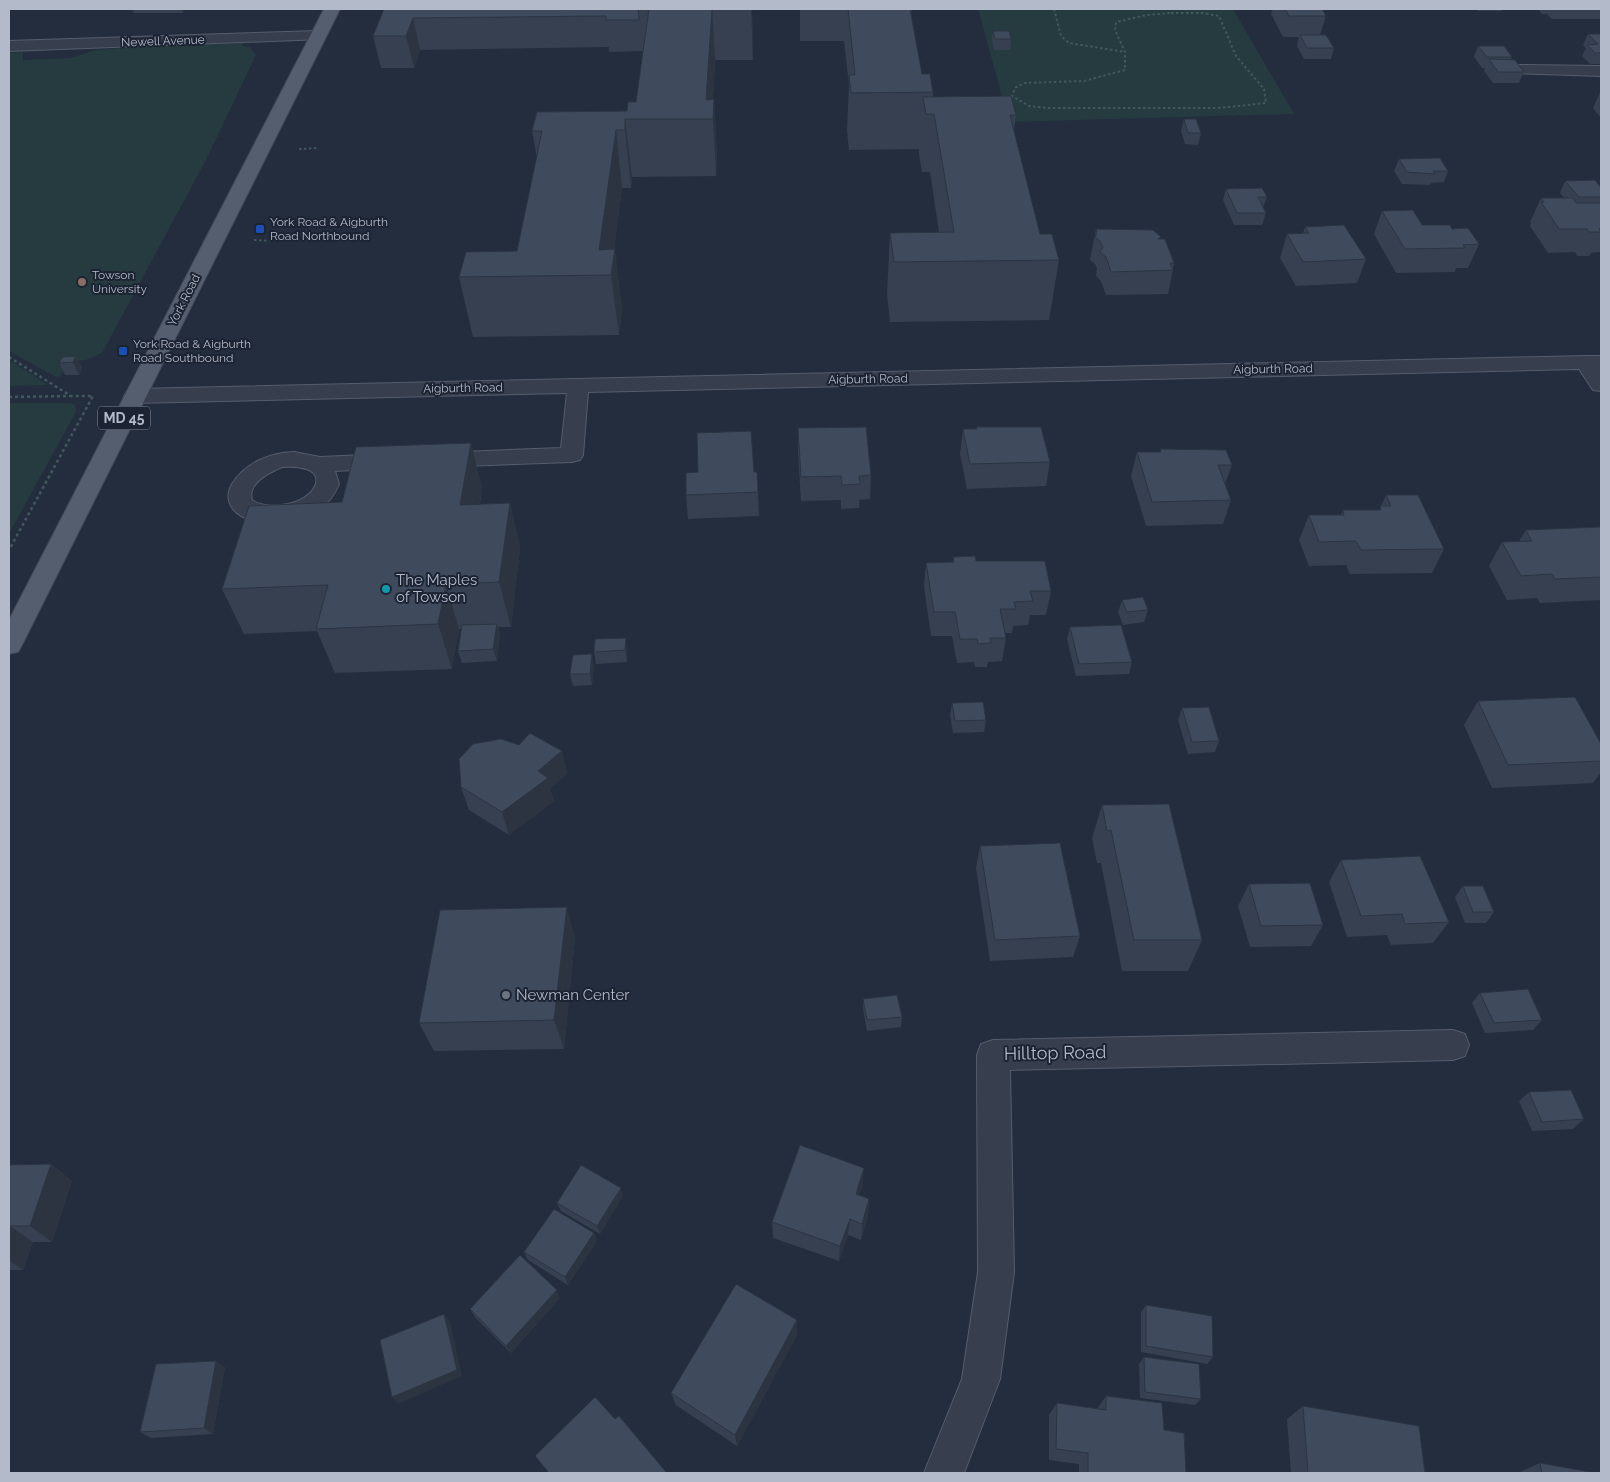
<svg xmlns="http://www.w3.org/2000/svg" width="1610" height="1482" font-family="Raleway,sans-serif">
  <rect width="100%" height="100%" fill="#232d3e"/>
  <path fill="#253b3f" d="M978,9H1233L1294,114L1009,122Z
    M241,43H244L242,46L250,47L256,55L206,160L102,353L86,360L68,362L60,377L54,376L9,351V53L23,52V60L71,58L96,50L121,48Z
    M9,360L44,382L47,385L9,386Z
    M9,403H71L75,405L76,412L9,534Z"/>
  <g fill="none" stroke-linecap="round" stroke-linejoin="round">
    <defs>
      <path id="minor" d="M318,31L323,33L326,36L323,39L9,51V41Z
        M1518,65L1601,66V76L1512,73L1510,70L1512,67Z
        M1585,356H1601V391L1593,390L1579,369L588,392L583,455L580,460L572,462L436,467L428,465L425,460L428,455L436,453L561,448L567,393L135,403L127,401L124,396L127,391L135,389Z
        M294,452L320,457L388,454L396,456L399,461L396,466L388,468L335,471L339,484C335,493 331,500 323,506C303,520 251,531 233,509C227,501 227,493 232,484C245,463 269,453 294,452ZM282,467C294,466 323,467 315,486C307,505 267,511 252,500C247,483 269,473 282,467Z
        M1453,1030L1465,1034L1469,1045L1465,1056L1453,1060L1010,1070L1014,1272L1000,1379L964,1473H924L962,1379L978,1272L977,1055L981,1044L993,1040Z"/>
      <path id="major" d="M324,9H340L22,645L18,652L9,654V620Z"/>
    </defs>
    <use href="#minor" stroke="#555d6c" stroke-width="2"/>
    <use href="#major" stroke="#404857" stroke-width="2"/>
    <path stroke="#43585c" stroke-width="2" stroke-dasharray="2.5 2.5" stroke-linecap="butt" d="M1054,9L1061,36L1069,43L1125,52
      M1171,13H1203L1219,16L1236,56L1264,89L1266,103L1218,108H1047L1029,106L1012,96L1015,88L1024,83L1084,81L1125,70V52L1115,30L1116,22L1147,15Z
      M299,149L319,148
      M254,240L274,241"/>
    <path stroke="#43585c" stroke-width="2.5" stroke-dasharray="3 3" stroke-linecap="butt" d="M9,357L71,396H93L9,550
      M9,397L71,396"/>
    <use href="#minor" fill="#373f4e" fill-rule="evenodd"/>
    <use href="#major" fill="#555e6e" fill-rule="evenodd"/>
  </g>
  <path fill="#364050" d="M132,9H185L183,13H134Z
    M384,9H752L753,60H715L713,99H714L717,157L716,176L632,177L631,188H622L614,249L622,309L619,335L473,337L459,277L517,251L537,158L532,131L627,111L636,102L642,57V51L609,52V47L420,50L414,68H381L373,36Z
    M800,9H912L911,15L922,74L933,92V97L1016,115L1014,131L1040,234L1059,260L1049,320L890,322L887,293L890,233L939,232L930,172H922L919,154V149L849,150L847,131L849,84L844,41H800Z
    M1273,9H1322L1326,16L1320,35L1334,48L1331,59H1304L1297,46L1299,37H1283L1271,14Z
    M1477,9H1503L1502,11H1478Z
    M1538,9H1601V15L1600,19H1552L1547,14H1542Z
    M993,31L1011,39L1010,50H994L992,42Z
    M1588,34H1601V64H1590L1582,56L1586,48L1583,45Z
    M1478,46L1512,57L1511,60L1524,72L1519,83H1493L1484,71L1485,68H1482L1474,57Z
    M1601,90V118L1593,108Z
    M1184,119L1201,133L1198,145L1185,144L1181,131Z
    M1399,159L1448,171L1444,182L1431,183L1430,185L1402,184L1394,171Z
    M1565,181L1601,188V252L1591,253L1589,256H1577L1575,252L1548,253L1530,226L1531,223L1530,222L1541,198H1564L1560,193Z
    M1226,189L1267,197L1263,208L1266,213L1262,225H1234L1223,200Z
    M1382,211L1422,225L1452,229L1479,244L1468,268H1456L1455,272L1396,273L1374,234Z
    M1305,227L1366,259L1357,283L1296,286L1280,258L1287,234L1303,233Z
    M1096,229L1161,239L1174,263L1173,269V270L1168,294L1106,295L1101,281L1096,276L1097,268L1095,264L1090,260Z
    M76,356L82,368L79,375H65L59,363Z
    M976,427L1050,462L1046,486L967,489L960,454L963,429H976Z
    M798,428L871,475L870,499L859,500V508L841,509V500L801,501L798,453Z
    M471,443L482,488L480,504L510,503L520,548L511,627H498L500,636L497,661L462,663L458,651L462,629H459L452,669L335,673L317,631L244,634L222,589L342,502Z
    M1160,449L1232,465L1225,484L1231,500L1223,524L1146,526L1131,476L1137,452H1160Z
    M754,472L758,492L759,516L688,519L686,495Z
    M1386,495L1444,549L1432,573L1350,574L1346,565L1309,566L1299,540L1309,515H1341L1343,510H1379Z
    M1601,527V600L1540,603L1537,598L1507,600L1489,566L1502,542L1519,541L1526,530Z
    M953,557L976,561L1051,591L1046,615H1030L1028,625L1013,626L1012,633H1005L1006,638L1002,661L988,662L987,667H975L974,662L957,663L952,636H931L924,587L926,563L953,562Z
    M1122,600L1148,610L1144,622L1123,625L1118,612Z
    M1070,627L1132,662L1129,674L1076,676L1067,639Z
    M627,650V662L596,664L594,652Z
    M594,666L592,685L573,686L570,674Z
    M1478,701L1601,744V772L1593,783L1492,788L1464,725Z
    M952,703L986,720L984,732L953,733L950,715Z
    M1182,708L1219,741L1215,752L1188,754L1178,720Z
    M519,745L562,751L567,774L550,788L554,801L509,835L469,810L461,787Z
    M1102,805L1202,940L1188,971H1122L1101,863H1097L1092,838Z
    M980,846L1080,936L1073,957L990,961L976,868Z
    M1341,860L1449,922L1433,943L1391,945L1387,935L1347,937L1329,882Z
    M1249,884L1323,925L1311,946L1250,947L1238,906Z
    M1463,886L1494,912L1486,923H1465L1455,897Z
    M575,938L564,1049L434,1051L419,1023Z
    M1480,993L1542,1020L1533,1030L1485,1033L1472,1003Z
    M863,999L902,1017L901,1027L867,1031L863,1009Z
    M1529,1092L1584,1119L1573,1129L1532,1131L1519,1101Z
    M51,1164L72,1181L52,1242H33L23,1270H9V1165Z
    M863,1185L859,1195L869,1199L868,1216L861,1240L848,1235L839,1261L773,1238L772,1222Z
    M623,1196L600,1234L561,1211L557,1203Z
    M594,1233L597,1241L568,1285L528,1260L524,1252Z
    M560,1298L511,1353L475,1317L470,1309Z
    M1146,1305L1213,1357L1207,1364L1141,1352V1312Z
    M797,1320V1335L737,1446L676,1405L671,1393Z
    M1144,1357L1201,1399L1195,1405L1140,1398L1139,1364Z
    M225,1367L213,1434L151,1438L140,1432Z
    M1106,1396L1164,1430L1186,1473H1079V1464L1049,1460V1415L1057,1403L1097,1409Z
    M1303,1406L1425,1473H1291L1287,1419Z
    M1540,1463L1596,1473H1518Z"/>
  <path fill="#2c3441" d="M181,9H185L183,13Z
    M712,9L715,60L712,119L706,100Z
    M751,9H752L753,60Z
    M413,18L420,50L414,68L406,36Z
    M714,99L717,157L716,176L713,119Z
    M625,119L632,177L631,188L625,130Z
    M616,130L622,188L611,275L599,250Z
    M615,249L622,309L619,335L611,275Z
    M76,356L82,368L79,375L73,362Z
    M471,443L482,488L472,550L460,505Z
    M510,503L520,548L511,627L499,582Z
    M446,584L459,629L452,669L438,624Z
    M497,624L500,636L497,661L493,649Z
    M626,638L627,650V662L625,650Z
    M592,654L594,666L592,685L590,674Z
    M562,751L567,774L550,788L554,801L509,835L502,812L538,771Z
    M567,907L575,938L564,1049L554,1020Z
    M51,1164L72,1181L52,1242L30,1226Z
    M864,1168L863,1185L854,1211L856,1194Z
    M621,1188L623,1196L600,1234L597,1226Z
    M869,1199L868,1216L861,1240L862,1224Z
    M850,1219L848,1235L839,1261L840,1246Z
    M10,1226L33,1242L23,1270L9,1260V1231Z
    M594,1233L597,1241L568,1285L565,1277Z
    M557,1290L560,1298L511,1353L506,1346Z
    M444,1314L450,1321L462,1376L398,1404L392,1397Z
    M797,1320V1335L737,1446L735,1435Z
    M216,1361L225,1367L213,1434L204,1428Z"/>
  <path fill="#3f4b5d" stroke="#2c3441" d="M384,9H638L639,20H606V16L413,18L406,36H373Z
    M649,9H712L706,100L714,99L713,119H625V130H616L599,250L615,249L611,275L459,277L466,252L517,251L542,131H532L537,112L627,111L628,102H636Z
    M848,9H910L922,74H930L933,92L851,93L849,75H855Z
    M1285,9H1322L1326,16H1289Z
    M993,31H1009L1011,39H995Z
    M1588,34H1601V53H1595L1587,45L1598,44Z
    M1300,35H1326L1334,48H1307Z
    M1478,46H1504L1512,57H1487Z
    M1489,59L1515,60L1524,72H1498Z
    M1011,96L1016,115H1010L1040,234H1052L1059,260L894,262L890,233L954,232L934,114H926L923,97Z
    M1184,119H1196L1201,133H1188Z
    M1440,158L1448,171H1433L1435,174L1407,172L1399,159Z
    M1595,180L1601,188V197H1579L1565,181Z
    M1262,188L1267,197H1258L1266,213H1237L1226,189Z
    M1541,198H1573L1576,203H1601V229H1599L1601,232H1589L1587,229H1559L1541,202H1544Z
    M1413,210L1422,225H1450L1452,229L1468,228L1479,244L1463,245L1465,248L1405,249L1382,211Z
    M1344,225L1366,259L1303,262L1287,234L1309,233L1305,227Z
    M1096,229L1153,230L1161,237L1158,239H1165L1174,263H1170L1173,270L1111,272L1106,257L1100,252L1103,247L1100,241L1095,237L1097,232Z
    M76,356L73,362L59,363L62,357Z
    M866,427L871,475L859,476L860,484L842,485L841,476L801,477L798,428Z
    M976,427H1041L1050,462L970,464L963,429H977Z
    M751,431L754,472H757L758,492L686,495V473L698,472L697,433Z
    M471,443L460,505L510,503L499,582L446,584L438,624L316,629L328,585L222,589L249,506L342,502L356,447Z
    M1160,449L1226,450L1232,465H1218L1231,500L1152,502L1137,452H1161Z
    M1386,495H1418L1444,549L1361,550L1356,541L1319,542L1309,515H1344L1343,510H1381L1380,506H1391Z
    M1601,527V577L1555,579L1552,574L1521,576L1502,542L1532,541L1526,530Z
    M975,556L976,561H1045L1051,591H1030L1033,601L1014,602L1016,609H1000L1006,638H990L991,643L978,644L977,639H960L955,612H934L926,563L954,562L953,557Z
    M1143,597L1148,610L1127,612L1122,600Z
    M497,624L493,649L458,651L462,625Z
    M1121,625L1132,662L1079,664L1070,627Z
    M626,638L625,650L594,652L595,639Z
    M592,654L590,674H570L573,655Z
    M1575,697L1601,744V761L1508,765L1478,701Z
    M983,702L986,720L955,721L952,703Z
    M1209,707L1219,741L1192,742L1182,708Z
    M530,733L562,751L538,771L548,778L502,812L461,787L459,759L473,744L501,739L519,745Z
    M1169,804L1202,940H1134L1111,830L1107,831L1102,805Z
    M1060,843L1080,936L995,940L980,846Z
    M1420,856L1449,922L1405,924L1402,914L1361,916L1341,860Z
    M1310,883L1323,925L1261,926L1249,884Z
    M1463,886H1483L1494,912H1473Z
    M567,907L554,1020L419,1023L440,910Z
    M1528,989L1542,1020L1494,1023L1480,993Z
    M897,995L902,1017L867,1020L863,999Z
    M1571,1090L1584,1119L1542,1122L1529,1092Z
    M800,1145L864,1168L856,1194L869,1199L862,1224L850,1219L840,1246L772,1222Z
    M51,1164L30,1226H10L9,1231V1165Z
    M581,1165L621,1188L597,1226L557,1203Z
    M554,1209L594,1233L565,1277L524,1252Z
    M520,1255L557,1290L506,1346L470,1309Z
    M736,1284L797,1320L735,1435L671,1393Z
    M1146,1305L1212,1316L1213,1357L1146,1346Z
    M444,1314L457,1370L392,1397L380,1340Z
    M1144,1357L1199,1364L1201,1399L1145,1392Z
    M216,1361L204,1428L140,1432L156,1364Z
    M1106,1396L1162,1403L1164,1430L1184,1433L1186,1473H1088V1453L1056,1449L1057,1403L1106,1410Z
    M595,1397L615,1419L619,1416L667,1473H549L535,1456Z
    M1303,1406L1419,1426L1425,1473H1308Z
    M1540,1463L1596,1473H1542Z"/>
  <g fill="#1a4fb4" stroke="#1c2433" stroke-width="2">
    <rect x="255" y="224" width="10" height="10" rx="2.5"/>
    <rect x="118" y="346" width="10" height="10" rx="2.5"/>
  </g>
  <circle fill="#8d6e63" stroke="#1c2433" stroke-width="2" cx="82" cy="282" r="5"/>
  <circle fill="#0f9aa8" stroke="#1c2433" stroke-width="2" cx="386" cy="589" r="5"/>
  <circle fill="#6b7280" stroke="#1c2433" stroke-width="2" cx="506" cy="995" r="5"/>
  <g text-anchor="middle" stroke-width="4" stroke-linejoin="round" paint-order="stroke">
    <g font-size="12" fill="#b3bac9" stroke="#1c2433">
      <text transform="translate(163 41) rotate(-2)" y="4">Newell Avenue</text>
      <text transform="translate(184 300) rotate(-63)" y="4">York Road</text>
      <text transform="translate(1273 369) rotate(-1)" y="4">Aigburth Road</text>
      <text transform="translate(868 379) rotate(-1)" y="4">Aigburth Road</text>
      <text transform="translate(463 388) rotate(-1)" y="4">Aigburth Road</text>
    </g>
    <g font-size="12" fill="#b3bac9" stroke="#1c2433" text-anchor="start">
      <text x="270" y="226">York Road &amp; Aigburth<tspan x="270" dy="14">Road Northbound</tspan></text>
      <text x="92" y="279">Towson<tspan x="92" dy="14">University</tspan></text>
      <text x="133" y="348">York Road &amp; Aigburth<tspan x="133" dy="14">Road Southbound</tspan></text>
    </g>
    <rect fill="#1c2433" stroke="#868d9c" stroke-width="1" x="98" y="406.5" width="52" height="23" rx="4"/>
    <g font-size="14" font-weight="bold" fill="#b3bac9">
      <text x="124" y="423">MD 45</text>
    </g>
    <g font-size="15" fill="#b3bac9" stroke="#1c2433" text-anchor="start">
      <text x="396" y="585">The Maples<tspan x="396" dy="17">of Towson</tspan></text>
      <text x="516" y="1000">Newman Center</text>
    </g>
    <g font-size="18" fill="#b3bac9" stroke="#1c2433">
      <text transform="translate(1055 1053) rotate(-1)" y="6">Hilltop Road</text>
    </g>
  </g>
  <rect width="1610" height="1482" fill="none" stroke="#b3bac9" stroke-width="20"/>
</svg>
